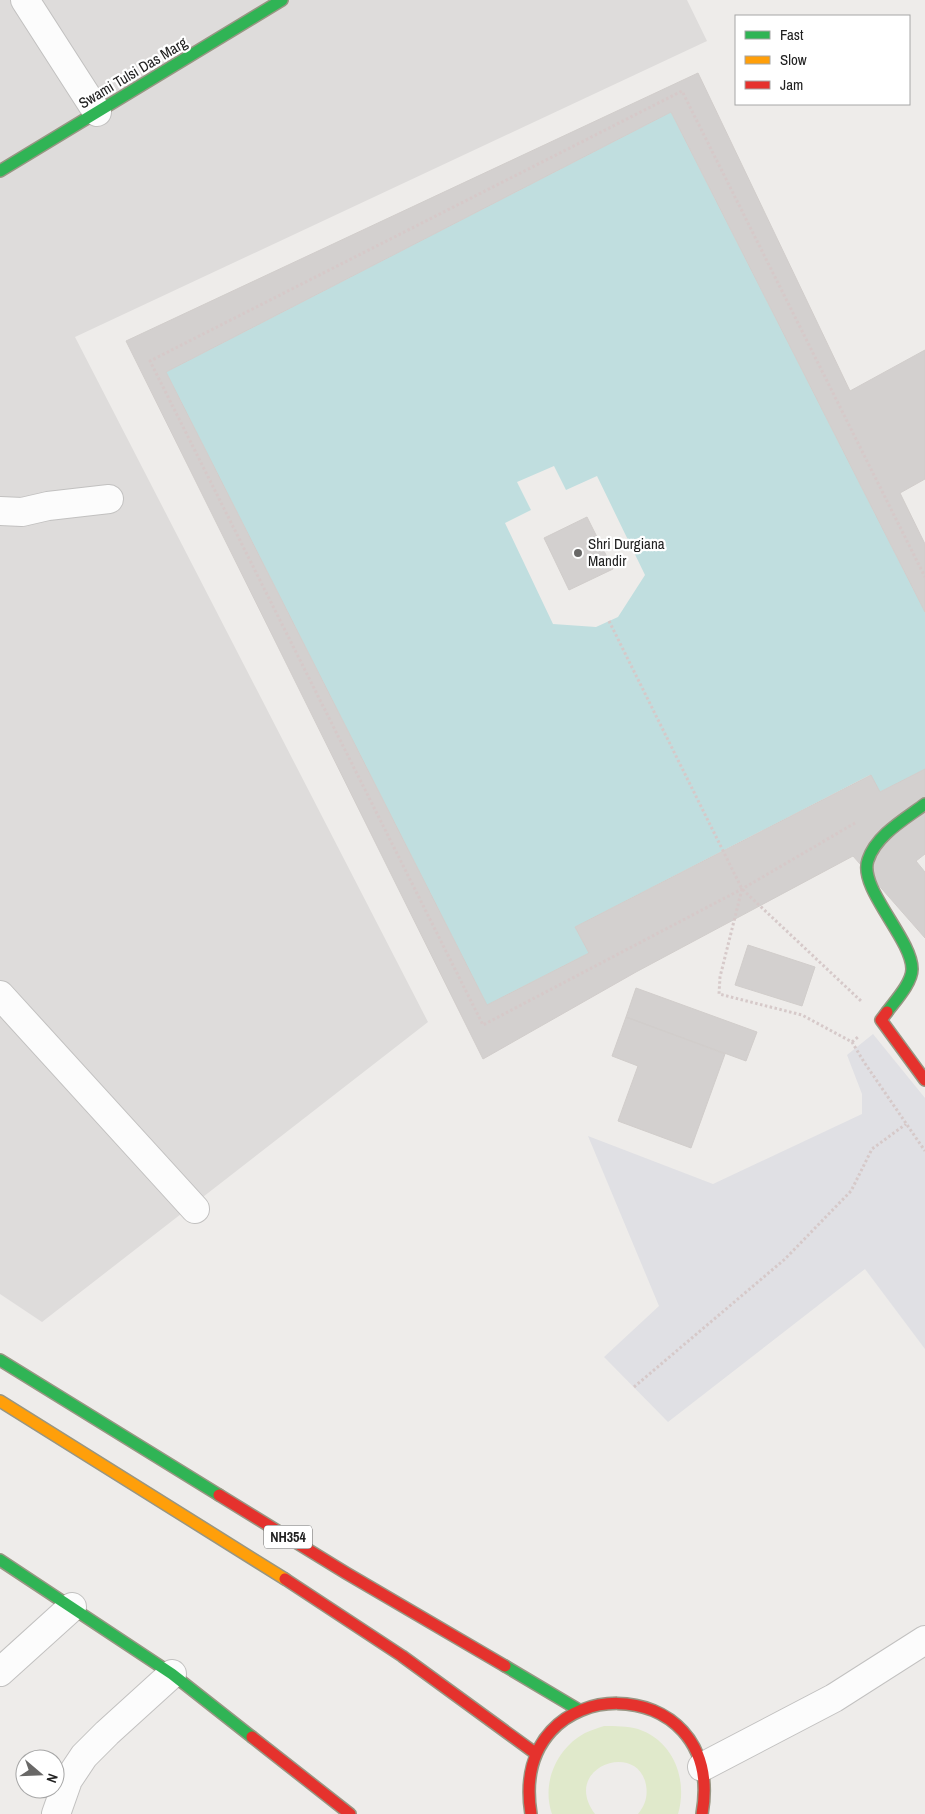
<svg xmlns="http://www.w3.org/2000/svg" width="925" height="1814" font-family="'Archivo Narrow',sans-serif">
  <rect width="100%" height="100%" fill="#eeecea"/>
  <path fill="#dedcdb" d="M0,0H687L707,41L75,337L428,1022L42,1322L0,1294Z"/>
  <path fill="#e0e9cb" d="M604,1726C616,1726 627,1726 638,1729C674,1741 688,1780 678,1814H638C645,1805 648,1797 646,1785C638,1740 560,1767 595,1814H552C541,1783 557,1748 585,1733C591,1730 598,1728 604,1726Z"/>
  <path fill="#e0e0e4" d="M873,1034L925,1098V1349L865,1269L668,1422L604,1357L659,1306L588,1136L713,1184L862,1114V1094L847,1055Z"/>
  <path fill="#c0dedf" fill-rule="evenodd" d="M671,112L925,612V769L880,792L870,775L575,927L589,953L487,1005L166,372ZM554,466L566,490L597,476L645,575L618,617L596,627L553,624L505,523L531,510L517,482Z"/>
  <path fill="#d3d0cf" stroke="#d1cdcb" d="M698,73L850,391L925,350V479L900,493L925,544V612L671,112L166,372L487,1005L589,953L575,927L871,775L880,792L925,769V854L916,861L925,872V938L853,856L636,972L483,1059L126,341Z
    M587,517L613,569L569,590L544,538Z
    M748,945L815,967L802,1006L735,985Z
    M636,988L757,1032L746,1061L626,1017Z
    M626,1017L725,1054L691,1148L618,1121L638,1066L612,1056Z"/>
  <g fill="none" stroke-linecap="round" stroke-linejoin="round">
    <defs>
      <path id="street" d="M25,0L97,112
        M0,511L22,512L48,506L109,499
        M0,995L195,1209
        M0,1672L72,1607
        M702,1767L834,1698L925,1640
        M56,1814L68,1780L84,1756L107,1733L172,1674"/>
      <path id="fast" d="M0,171L282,0
        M887,1012C895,1001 912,983 912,969C912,939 858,888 868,860C876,835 905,819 925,804
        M0,1360L219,1495
        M0,1560L172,1674L252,1737
        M505,1666L579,1710"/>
      <path id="slow" d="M0,1401L285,1579"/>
      <path id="jam" d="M887,1012L881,1020L925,1080
        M219,1495L346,1573L505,1666
        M285,1579L402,1656L535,1753
        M252,1737L350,1814
        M531,1814C507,1666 728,1667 702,1814"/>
    </defs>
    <use href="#street" stroke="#c2c1c0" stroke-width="30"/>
    <use href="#fast" stroke="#989683" stroke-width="14"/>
    <use href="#slow" stroke="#989683" stroke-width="14"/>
    <use href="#jam" stroke="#989683" stroke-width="14"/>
    <path stroke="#d6c9c9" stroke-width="3" stroke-dasharray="2.5 2.5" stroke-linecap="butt" d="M609,621L742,889L861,1001
      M855,823L742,889L483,1025L150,361L682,91L925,577
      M742,889L720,977L719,994L802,1015L852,1042L864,1062L925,1151
      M852,1042L858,1037
      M634,1387L785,1259L851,1191L872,1149L906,1124"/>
    <use href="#street" stroke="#fcfcfc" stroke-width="28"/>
    <use href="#fast" stroke="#30b455" stroke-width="11"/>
    <use href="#slow" stroke="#ff9f0a" stroke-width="11"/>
    <use href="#jam" stroke="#e5322d" stroke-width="11"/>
  </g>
  <circle fill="#696867" stroke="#fff" stroke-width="2" cx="578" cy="553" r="5"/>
  <g text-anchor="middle" stroke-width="4.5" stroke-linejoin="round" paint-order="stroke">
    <rect fill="#fff" stroke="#646464" stroke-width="1" x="264" y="1525.5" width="48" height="23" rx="4"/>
    <g font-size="14" font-weight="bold" fill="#212121">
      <text x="288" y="1542">NH354</text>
    </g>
    <g font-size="15" fill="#212121" stroke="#fff">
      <text transform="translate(133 73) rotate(-31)" y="5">Swami Tulsi Das Marg</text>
    </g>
    <g font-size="15" fill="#212121" stroke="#fff" text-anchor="start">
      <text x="588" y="549">Shri Durgiana<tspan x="588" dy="17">Mandir</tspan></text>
    </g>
  </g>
  <rect x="735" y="15" width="175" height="90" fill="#ffffff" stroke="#a6a6a6"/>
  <rect x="745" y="31" width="25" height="8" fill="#30b455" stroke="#a6a6a6"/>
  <text x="780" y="40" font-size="15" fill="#212121">Fast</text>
  <rect x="745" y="56" width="25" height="8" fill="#ff9f0a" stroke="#a6a6a6"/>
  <text x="780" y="65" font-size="15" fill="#212121">Slow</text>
  <rect x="745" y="81" width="25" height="8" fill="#e5322d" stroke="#a6a6a6"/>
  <text x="780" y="90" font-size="15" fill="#212121">Jam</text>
  <g transform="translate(40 1774) rotate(109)"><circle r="24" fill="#ffffff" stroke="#a6a6a6"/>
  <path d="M0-4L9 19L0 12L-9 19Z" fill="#696867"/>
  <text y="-8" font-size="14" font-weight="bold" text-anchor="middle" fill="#212121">N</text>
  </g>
</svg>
